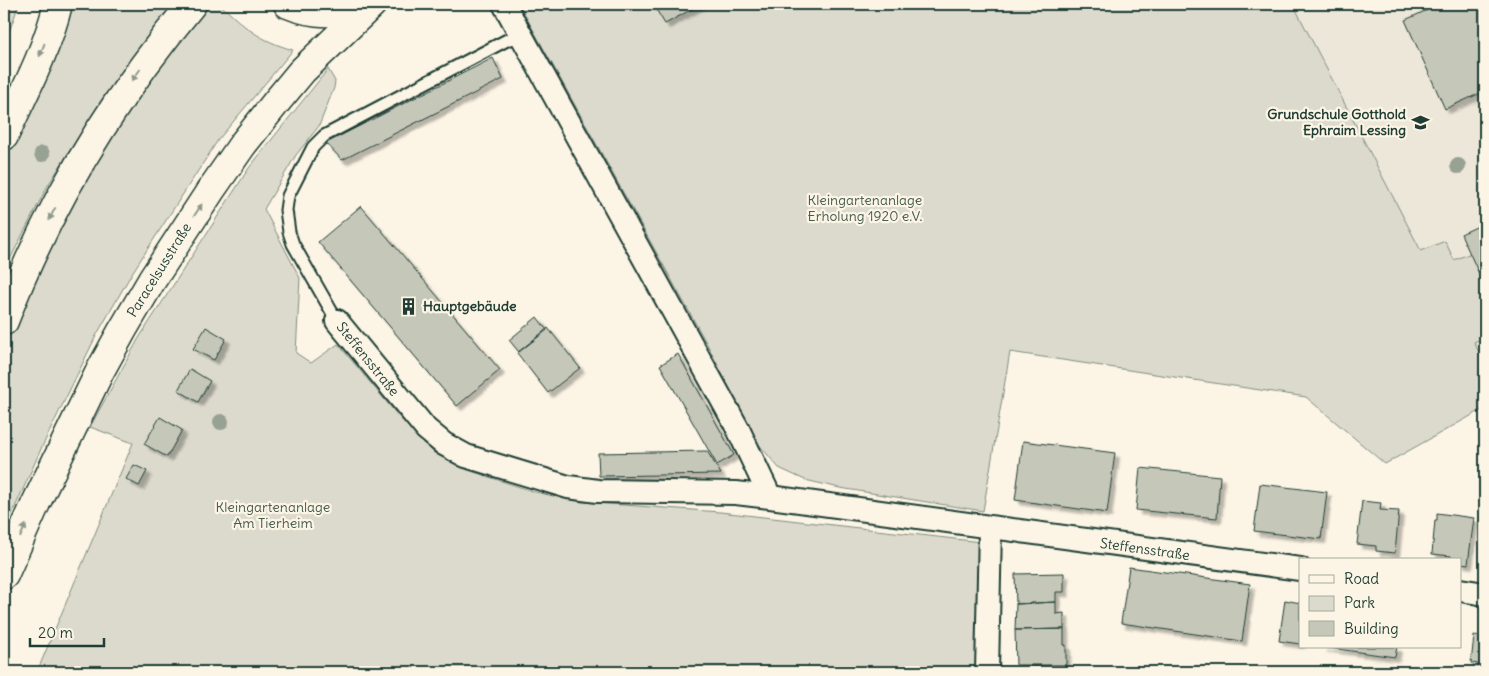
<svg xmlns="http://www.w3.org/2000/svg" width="1489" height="676" font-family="Delius,sans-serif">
  <defs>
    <filter id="shadow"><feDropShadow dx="4.5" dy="4.5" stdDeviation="1" flood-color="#0004"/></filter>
  </defs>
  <rect width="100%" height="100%" fill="#fcf5e5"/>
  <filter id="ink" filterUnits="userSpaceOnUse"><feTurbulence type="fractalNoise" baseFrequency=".02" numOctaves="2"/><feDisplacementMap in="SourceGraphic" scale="10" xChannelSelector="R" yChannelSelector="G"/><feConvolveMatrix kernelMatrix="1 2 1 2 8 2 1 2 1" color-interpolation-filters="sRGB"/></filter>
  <g filter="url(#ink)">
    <path fill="#ece7d8" d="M1293,4H1485V286L1471,253L1454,260L1421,251Z
      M1485,337V365L1474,341Z"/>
    <path fill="#dcdacc" stroke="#7e8c80" d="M4,4H19L4,46Z
      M68,4H173L102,99L47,187L4,271V160L33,96Z
      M210,4H220C245,28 259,40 293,50L218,140L132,273L96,336L41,449L4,532V341L10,324C46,255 80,184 123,119C149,79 180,41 210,4Z
      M519,4H1293L1421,251L1445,241L1454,260L1471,253L1485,286V337L1474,342L1485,365V408L1385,464L1306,397L1010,352L983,511L840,488L805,480L779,468L756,441L707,344Z
      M328,69L335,81L334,88L319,126L296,155L264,209L300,278L296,353L311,363L338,344L399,417L434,453L468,470L535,492L582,502L720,512L981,542L982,672H37L133,443L90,427L139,338L249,168Z"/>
    <path fill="#c5c7b9" stroke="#1f3d34" filter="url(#shadow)" d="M658,4H701L665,24L654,6Z
      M1441,4H1485V91L1445,109L1405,20Z
      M493,58L503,79L342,160L326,143Z
      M361,206L500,370L457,406L318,242Z
      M1485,223V287L1461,234Z
      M537,317L547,330L519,352L509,340Z
      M206,327L226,339L214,360L193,349Z
      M548,328L580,368L548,393L517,353Z
      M678,354L734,455L717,465L660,365Z
      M190,369L210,381L198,402L178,390Z
      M160,417L182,430L167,457L144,444Z
      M1023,441L1115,453L1107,513L1015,500Z
      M707,451L721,474L599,476L598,453Z
      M134,465L147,471L139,486L126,479Z
      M1140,468L1220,476L1217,518L1136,510Z
      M1260,484L1327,492L1321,539L1254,531Z
      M1362,501L1381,503L1380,510L1399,511L1395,553L1376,551V546L1357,544Z
      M1437,513L1474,518L1468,564L1460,563V560H1451V556L1432,554L1435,520H1437Z
      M1129,567L1250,584L1242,641L1121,623Z
      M1064,573V592H1056V602L1016,604L1015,574Z
      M1285,600L1300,603V644L1279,641Z
      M1056,602V614L1064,613V629L1015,630L1016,604Z
      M1064,629V645H1066V665H1016L1015,630Z
      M1474,636L1485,637V665L1471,663Z
      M1322,647H1397L1395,657Z"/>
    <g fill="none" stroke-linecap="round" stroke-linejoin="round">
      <defs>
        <path id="lane" d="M337,321L293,244L289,232L286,210L288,196L313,147L324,136L507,40L521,36"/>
        <path id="street" d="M504,4L738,429L770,497
          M337,321L426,429L444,444L466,456L568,487L598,491L736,493L770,497L1300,569
          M1460,590L1485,594
          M987,672L990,528"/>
        <path id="secondary" d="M4,136C24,93 47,50 58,4
          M4,321C48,205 113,99 192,4
          M4,575L36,503L100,371L122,331L152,280L211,190L243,144L278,100L302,71L372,4"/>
        <path id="primary" d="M288,4C312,14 339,16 363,4"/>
      </defs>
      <use href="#lane" stroke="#1f3d34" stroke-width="15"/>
      <use href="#street" stroke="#1f3d34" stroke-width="26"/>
      <use href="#secondary" stroke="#1f3d34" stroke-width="31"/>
      <use href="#primary" stroke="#1f3d34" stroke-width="31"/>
      <use href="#lane" stroke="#fcf5e5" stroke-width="11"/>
      <use href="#street" stroke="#fcf5e5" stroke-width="22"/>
      <use href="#secondary" stroke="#fcf5e5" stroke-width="28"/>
      <use href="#primary" stroke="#fcf5e5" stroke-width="28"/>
    </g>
    <g fill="#97a194">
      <circle cx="42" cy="154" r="8"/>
      <circle cx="1458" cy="166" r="8"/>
      <circle cx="221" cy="422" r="8"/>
    </g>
    <defs><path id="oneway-solid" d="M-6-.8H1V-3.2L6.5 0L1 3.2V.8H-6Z" transform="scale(1.25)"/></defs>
    <g fill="#8e998c">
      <use href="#oneway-solid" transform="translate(42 50) rotate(111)"/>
      <use href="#oneway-solid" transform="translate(136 75) rotate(127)"/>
      <use href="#oneway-solid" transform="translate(198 210) rotate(-57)"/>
      <use href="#oneway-solid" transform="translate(52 214) rotate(118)"/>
      <use href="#oneway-solid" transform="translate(23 531) rotate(-66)"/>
    </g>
  </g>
  <defs>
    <symbol id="school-bare" viewBox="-9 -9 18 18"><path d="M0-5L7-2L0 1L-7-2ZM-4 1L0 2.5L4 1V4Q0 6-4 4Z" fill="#1f3d34" stroke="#fcf5e5" stroke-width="2.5" paint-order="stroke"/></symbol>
    <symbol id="building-bare" viewBox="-9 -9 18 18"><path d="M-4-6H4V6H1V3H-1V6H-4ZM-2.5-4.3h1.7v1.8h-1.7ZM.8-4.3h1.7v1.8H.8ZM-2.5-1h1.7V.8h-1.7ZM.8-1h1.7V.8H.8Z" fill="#1f3d34" stroke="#fcf5e5" stroke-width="2.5" paint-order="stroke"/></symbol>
  </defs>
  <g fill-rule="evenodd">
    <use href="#school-bare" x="1408" y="110" width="25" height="25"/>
    <use href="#building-bare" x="396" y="294" width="25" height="25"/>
  </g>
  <g text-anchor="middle" stroke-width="4.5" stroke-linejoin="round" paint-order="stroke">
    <g font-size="14" font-weight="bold" fill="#1f3d34" stroke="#fcf5e5" text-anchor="end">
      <text x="1406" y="119">Grundschule Gotthold<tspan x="1406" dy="16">Ephraim Lessing</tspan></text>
      <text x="423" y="311" text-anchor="start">Hauptgebäude</text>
    </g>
    <g font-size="14" fill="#455c52" stroke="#fcf5e5">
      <text x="865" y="205">Kleingartenanlage<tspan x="865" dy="16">Erholung 1920 e.V.</tspan></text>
      <text x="273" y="512">Kleingartenanlage<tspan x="273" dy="16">Am Tierheim</tspan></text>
    </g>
    <g font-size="14" fill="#1f3d34" stroke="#fcf5e5">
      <text transform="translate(159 270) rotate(-58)" y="5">Paracelsusstraße</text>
      <text transform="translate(368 359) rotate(51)" y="5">Steffensstraße</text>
      <text transform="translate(1145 549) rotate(8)" y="5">Steffensstraße</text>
    </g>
  </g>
  <rect width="1489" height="676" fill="none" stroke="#fcf5e5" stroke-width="20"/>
  <rect x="10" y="10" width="1469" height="656" fill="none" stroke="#1f3d34" stroke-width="2" filter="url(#ink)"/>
  <rect x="1299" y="558" width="162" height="90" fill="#fcf5e5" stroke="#a4ab9e"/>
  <rect x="1309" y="575" width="25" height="8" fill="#fcf5e5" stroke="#a4ab9e"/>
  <text x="1344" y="584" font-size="15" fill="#1f3d34">Road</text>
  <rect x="1309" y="596" width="25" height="15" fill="#dcdacc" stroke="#a4ab9e"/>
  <text x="1344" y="608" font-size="15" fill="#1f3d34">Park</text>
  <rect x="1309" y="621" width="25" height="15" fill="#c5c7b9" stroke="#a4ab9e"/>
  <text x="1344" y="634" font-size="15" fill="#1f3d34">Building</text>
  <path d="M30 638v8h74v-8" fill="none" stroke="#1f3d34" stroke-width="2.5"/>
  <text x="38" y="638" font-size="15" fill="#1f3d34" stroke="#fcf5e5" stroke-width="4" paint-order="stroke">20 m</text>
</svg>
